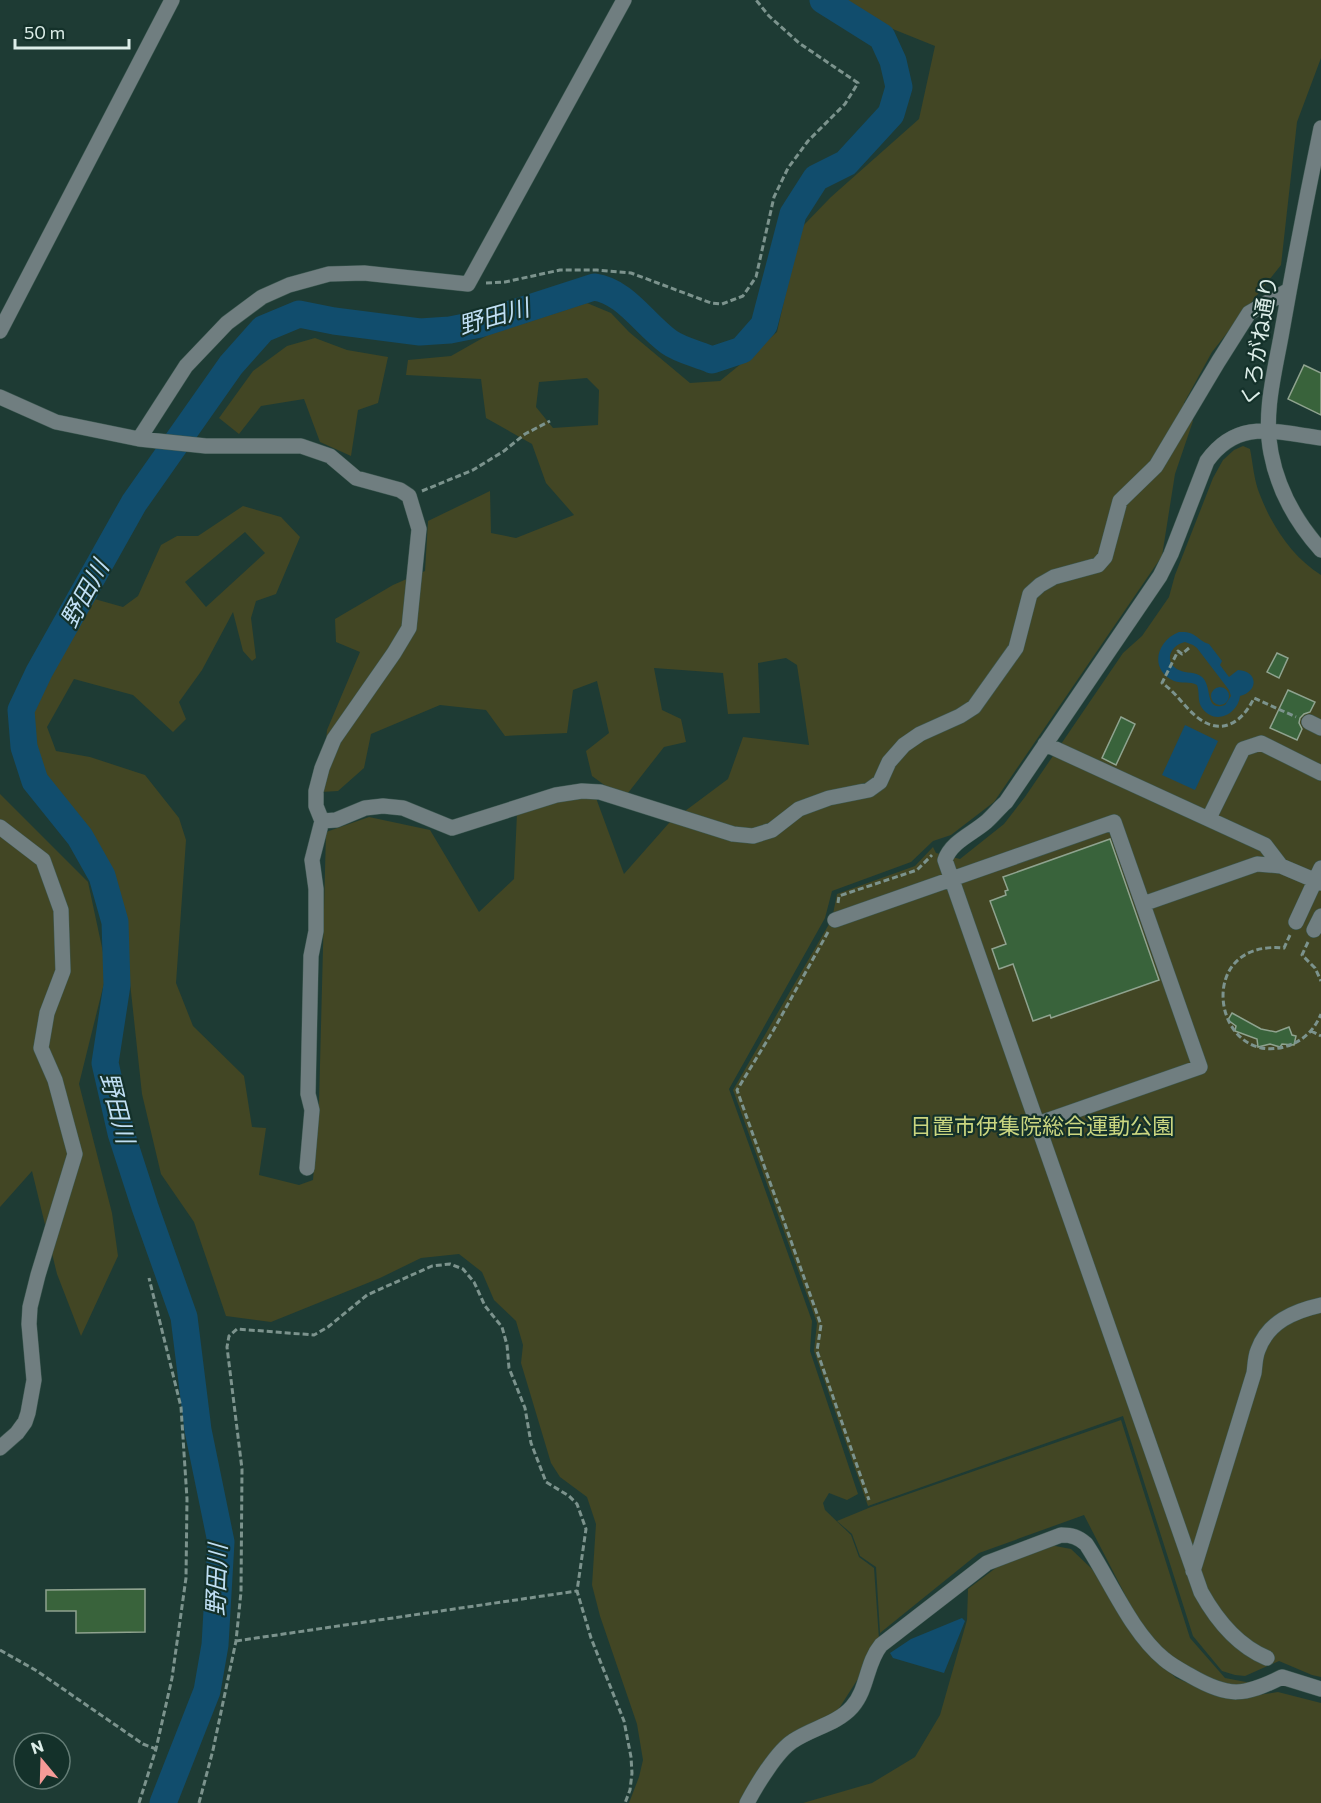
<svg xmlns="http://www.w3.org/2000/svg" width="1321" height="1803" font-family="Commissioner,'Noto Sans JP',sans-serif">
  <rect width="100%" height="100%" fill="#1e3b34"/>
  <path fill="#424624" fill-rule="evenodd" d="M829,0H1321V58L1297,122L1281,265L1212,352L1184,403L1193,421L1175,474L1162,556L994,802L951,835L933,841L911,862L832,891L825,918L729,1089L812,1321L810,1351L858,1494L847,1500L829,1493L823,1503L825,1510L851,1535L859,1557L874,1568L879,1639L861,1674L838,1710L783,1743L739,1803H629L639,1777L643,1760L637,1724L600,1616L592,1585L596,1524L587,1497L560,1477L551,1463L521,1363L523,1345L516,1321L494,1300L482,1272L459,1254L421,1258L380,1278L271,1322L226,1316L194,1222L161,1174L142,1094L128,964L112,869L42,777L28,712L91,598L123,607L138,596L161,545L177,536H198L243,506L281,517L300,537L276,594L256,601L251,618L256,658L252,661L243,651L233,612L202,670L179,702L186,719L173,732L133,695L74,679L47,727L56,751L90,757L145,775L179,818L186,840L176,983L193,1026L244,1076L252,1127L266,1128L259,1175L299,1185L313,1180L319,1103L326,832L369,817L430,830L479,912L514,879L517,813L564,800L596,798L624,874L669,823L728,779L743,737L809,745L797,665L786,658L758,663L760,713L728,714L723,673L654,668L662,710L681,719L686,742L664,747L628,793L614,792L592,776L586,751L609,733L597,681L573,690L567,733L505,736L486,710L440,705L371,734L364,768L338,791L321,792L327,730L360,652L336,642L335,619L393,585L425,571L428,521L490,491L491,533L516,538L574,515L546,483L532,444L486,418L481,379L406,375L408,360L451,356L488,335L587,303L611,313L629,332L690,383L720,381L742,363L777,332L800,229L831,197L919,119L935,46L848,11ZM587,378L599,390L598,425L553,428L536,407L539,382ZM245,532L265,553L206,607L185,582Z
    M315,338L347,350L388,357L378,403L358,410L351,456L320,442L304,399L261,406L239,434L219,418L253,371L287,346Z
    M1243,446L1250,449C1253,464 1254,481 1260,495C1272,526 1292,557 1321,575V1677L1312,1675L1279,1661L1245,1676L1235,1675L1222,1671L1193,1636L1123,1416L868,1506L814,1351L817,1323L733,1090L832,919L837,894L915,866L933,847L936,853L960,859L1004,824L1025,797L1123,653L1142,636L1169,597L1175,575L1213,478L1223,460L1234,450Z
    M0,794L88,882L107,971L79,1084L112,1213L118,1256L81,1336L57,1274L32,1171L0,1207Z
    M1121,1420L1190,1638L1225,1678L1246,1682L1260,1681L1250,1685H1227L1202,1675L1175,1660L1152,1638L1137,1618L1084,1515L979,1553L880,1633L876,1567L860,1556L852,1534L837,1521L871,1507Z
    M1050,1545L1071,1549L1092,1569L1139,1642L1176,1678L1220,1696H1251L1278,1692L1321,1703V1803H803L872,1783L915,1757L940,1715L967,1620L968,1589L997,1567Z"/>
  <path fill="#114d6d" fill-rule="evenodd" d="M1179,632C1197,631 1196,640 1209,644L1222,661L1220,665L1229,677L1238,670C1258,671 1259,691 1240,696C1238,714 1215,726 1202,708C1197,701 1200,693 1197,685C1190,681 1181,684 1174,681C1149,670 1156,641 1179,632ZM1185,642L1193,645L1197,648L1229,690L1231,696L1225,705C1204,712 1213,687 1202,677C1195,671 1187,674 1179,670C1163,663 1170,645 1185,642Z
    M1211 696a9 9 0 1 1 18 0a9 9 0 1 1-18 0Z
    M1185,725L1218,741L1195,790L1162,775Z
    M962,1618L965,1621L944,1673L893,1658L890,1653L911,1639Z"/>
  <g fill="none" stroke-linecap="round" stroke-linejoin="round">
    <path stroke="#114d6d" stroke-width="27" d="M163,1803L207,1691L215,1645L221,1542L198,1430L184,1317L145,1207L121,1133L105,1063L117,985L115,922L102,876L80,837L35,781L24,747L21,710L39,672L134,503L231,365L263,329L299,314L334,321L420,332L450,330L480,324L594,287C625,291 644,324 669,342C680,350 698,354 712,360L742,350L764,325L793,214L816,178L846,163L891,114L899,87L893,61L882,37L823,0"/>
  </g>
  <path fill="#39633b" stroke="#8fa38f" stroke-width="1.5" d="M1304,365L1321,373V415L1288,399Z
    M1277,653L1288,658L1279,678L1267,672Z
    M1288,690L1315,702L1310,712L1304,714L1300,718L1299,723L1302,729L1297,740L1270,728Z
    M1121,717L1135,724L1116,765L1102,758Z
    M1110,839L1159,980L1051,1018L1050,1015L1033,1021L1013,964L999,969L992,949L1006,944L990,901L1006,895L1005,891L1008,890L1003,877Z
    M1232,1013L1261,1029L1276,1032L1289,1027L1292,1035L1296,1036L1294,1045L1282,1044L1280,1047L1270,1044L1258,1047L1257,1039L1235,1031L1236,1026L1228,1020Z
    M145,1589V1632L76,1633V1611H46V1590Z"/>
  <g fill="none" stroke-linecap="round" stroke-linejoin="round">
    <defs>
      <path id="minor" d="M1321,128C1307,195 1294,263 1282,331C1275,371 1263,413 1271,453C1278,490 1296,522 1321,550
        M0,331L172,0
        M0,397L56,422L139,439L206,446H301L330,456L356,478L400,490L409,496L419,529L409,628L394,653L334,739L322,768L316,791V806L322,821L336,820L365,808L383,806L403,808L452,828L556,795L582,791L600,792L733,834L753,836L772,830L799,809L829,798L869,790L880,782L889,762L904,745L920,734L960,716L974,707L1016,648L1030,594L1040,585L1054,577L1098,565L1105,557L1120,501L1156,466L1218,362L1249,313L1289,290
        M139,439L186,366L227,323L262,297L289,285L329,274L364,273L468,284L624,0
        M1309,722L1321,728
        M1045,744L1265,845L1281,866
        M1209,818L1243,749L1261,743L1321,773
        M0,827L43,860L61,910L63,971L47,1013L41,1048L55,1080L75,1154L38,1275L30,1307L29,1324L34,1380L28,1413L25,1422L17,1433L0,1448
        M1143,904L1257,864L1281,866L1321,883
        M835,920L1114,822L1200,1067L1037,1124
        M1296,922L1321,868
        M1314,930L1321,916
        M307,1168L312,1110L308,1094L311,956L316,931V889L312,860L322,821
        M1193,1571L1254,1373C1255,1366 1255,1357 1258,1350C1268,1322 1294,1311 1321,1305
        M1267,1658C1238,1646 1216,1619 1201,1592L945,860C951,842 972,834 986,822C993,816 999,808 1006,802L1160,576L1171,554L1207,461C1238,418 1275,432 1321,438
        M747,1803C756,1786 777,1751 793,1741C812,1728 837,1724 852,1707C868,1689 866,1663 881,1645L987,1563L1061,1535C1072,1535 1078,1537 1086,1544C1110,1580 1131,1632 1164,1659C1172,1666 1182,1671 1191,1676C1229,1698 1244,1696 1282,1677L1321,1689"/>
    </defs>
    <use href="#minor" stroke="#3d5851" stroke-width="16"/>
    <path stroke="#7c938d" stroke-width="3" stroke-dasharray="6 3" stroke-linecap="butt" d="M486,283L505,282L560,270H597L631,273L711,303L722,304L743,296L756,277L774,197L788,168L808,141L845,104L858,83L799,43L769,16L756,0
      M422,491L473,470L504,451L525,434L550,421
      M1189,648L1182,654L1178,651L1162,683C1177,693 1186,710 1201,720C1225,736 1244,719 1254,698L1296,717
      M838,903L839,896L917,870L932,855
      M828,932L773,1031L737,1090L821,1325L817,1351L869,1500
      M1290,935L1284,948C1193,939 1213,1065 1284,1047C1302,1042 1314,1031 1321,1014
      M1308,942L1302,955L1315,968L1321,981
      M1311,1031L1321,1036
      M236,1641L577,1591
      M0,1650L37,1671L143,1744L156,1749
      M139,1803L156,1749L172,1678L186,1578L187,1499L181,1407L149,1278
      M199,1803L213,1750L236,1641L241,1592L242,1469L227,1347L229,1336L237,1329L314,1335L328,1327L367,1295L432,1266L450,1264L463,1269L474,1282L485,1306L502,1327L507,1345L509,1368L525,1408L531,1443L546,1482L569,1496L577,1504L586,1529L577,1591L591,1638L624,1721L631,1757L632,1773L630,1790L625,1803"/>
    <use href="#minor" stroke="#707e80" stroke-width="15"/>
  </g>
  <g text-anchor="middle" stroke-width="4.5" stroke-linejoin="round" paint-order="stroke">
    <g font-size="22" fill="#ddeee9" stroke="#14312a">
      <text transform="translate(1259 341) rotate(-81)" y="8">くろがね通り</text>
    </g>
    <g font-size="22" fill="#cbd680" stroke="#14312a">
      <text x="1042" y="1134">日置市伊集院総合運動公園</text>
    </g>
    <g font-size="24" font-style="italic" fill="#c0dff4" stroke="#14312a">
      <text transform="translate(494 317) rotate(-16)" y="8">野田川</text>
      <text transform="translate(85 594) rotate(-61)" y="8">野田川</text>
      <text transform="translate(117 1108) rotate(76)" y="8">野田川</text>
      <text transform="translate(217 1580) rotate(-88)" y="8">野田川</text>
    </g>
  </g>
  <g transform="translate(42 1761) rotate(341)"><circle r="28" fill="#14312a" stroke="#647d76" stroke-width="1.5"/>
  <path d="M0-4.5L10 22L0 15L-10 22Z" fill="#f59b98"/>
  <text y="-9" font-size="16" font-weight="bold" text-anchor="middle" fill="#ddeee9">N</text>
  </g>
  <path d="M15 39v9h114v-9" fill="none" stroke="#ddeee9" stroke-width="3"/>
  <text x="24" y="39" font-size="18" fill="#ddeee9" stroke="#14312a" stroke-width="4.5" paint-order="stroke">50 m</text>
</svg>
